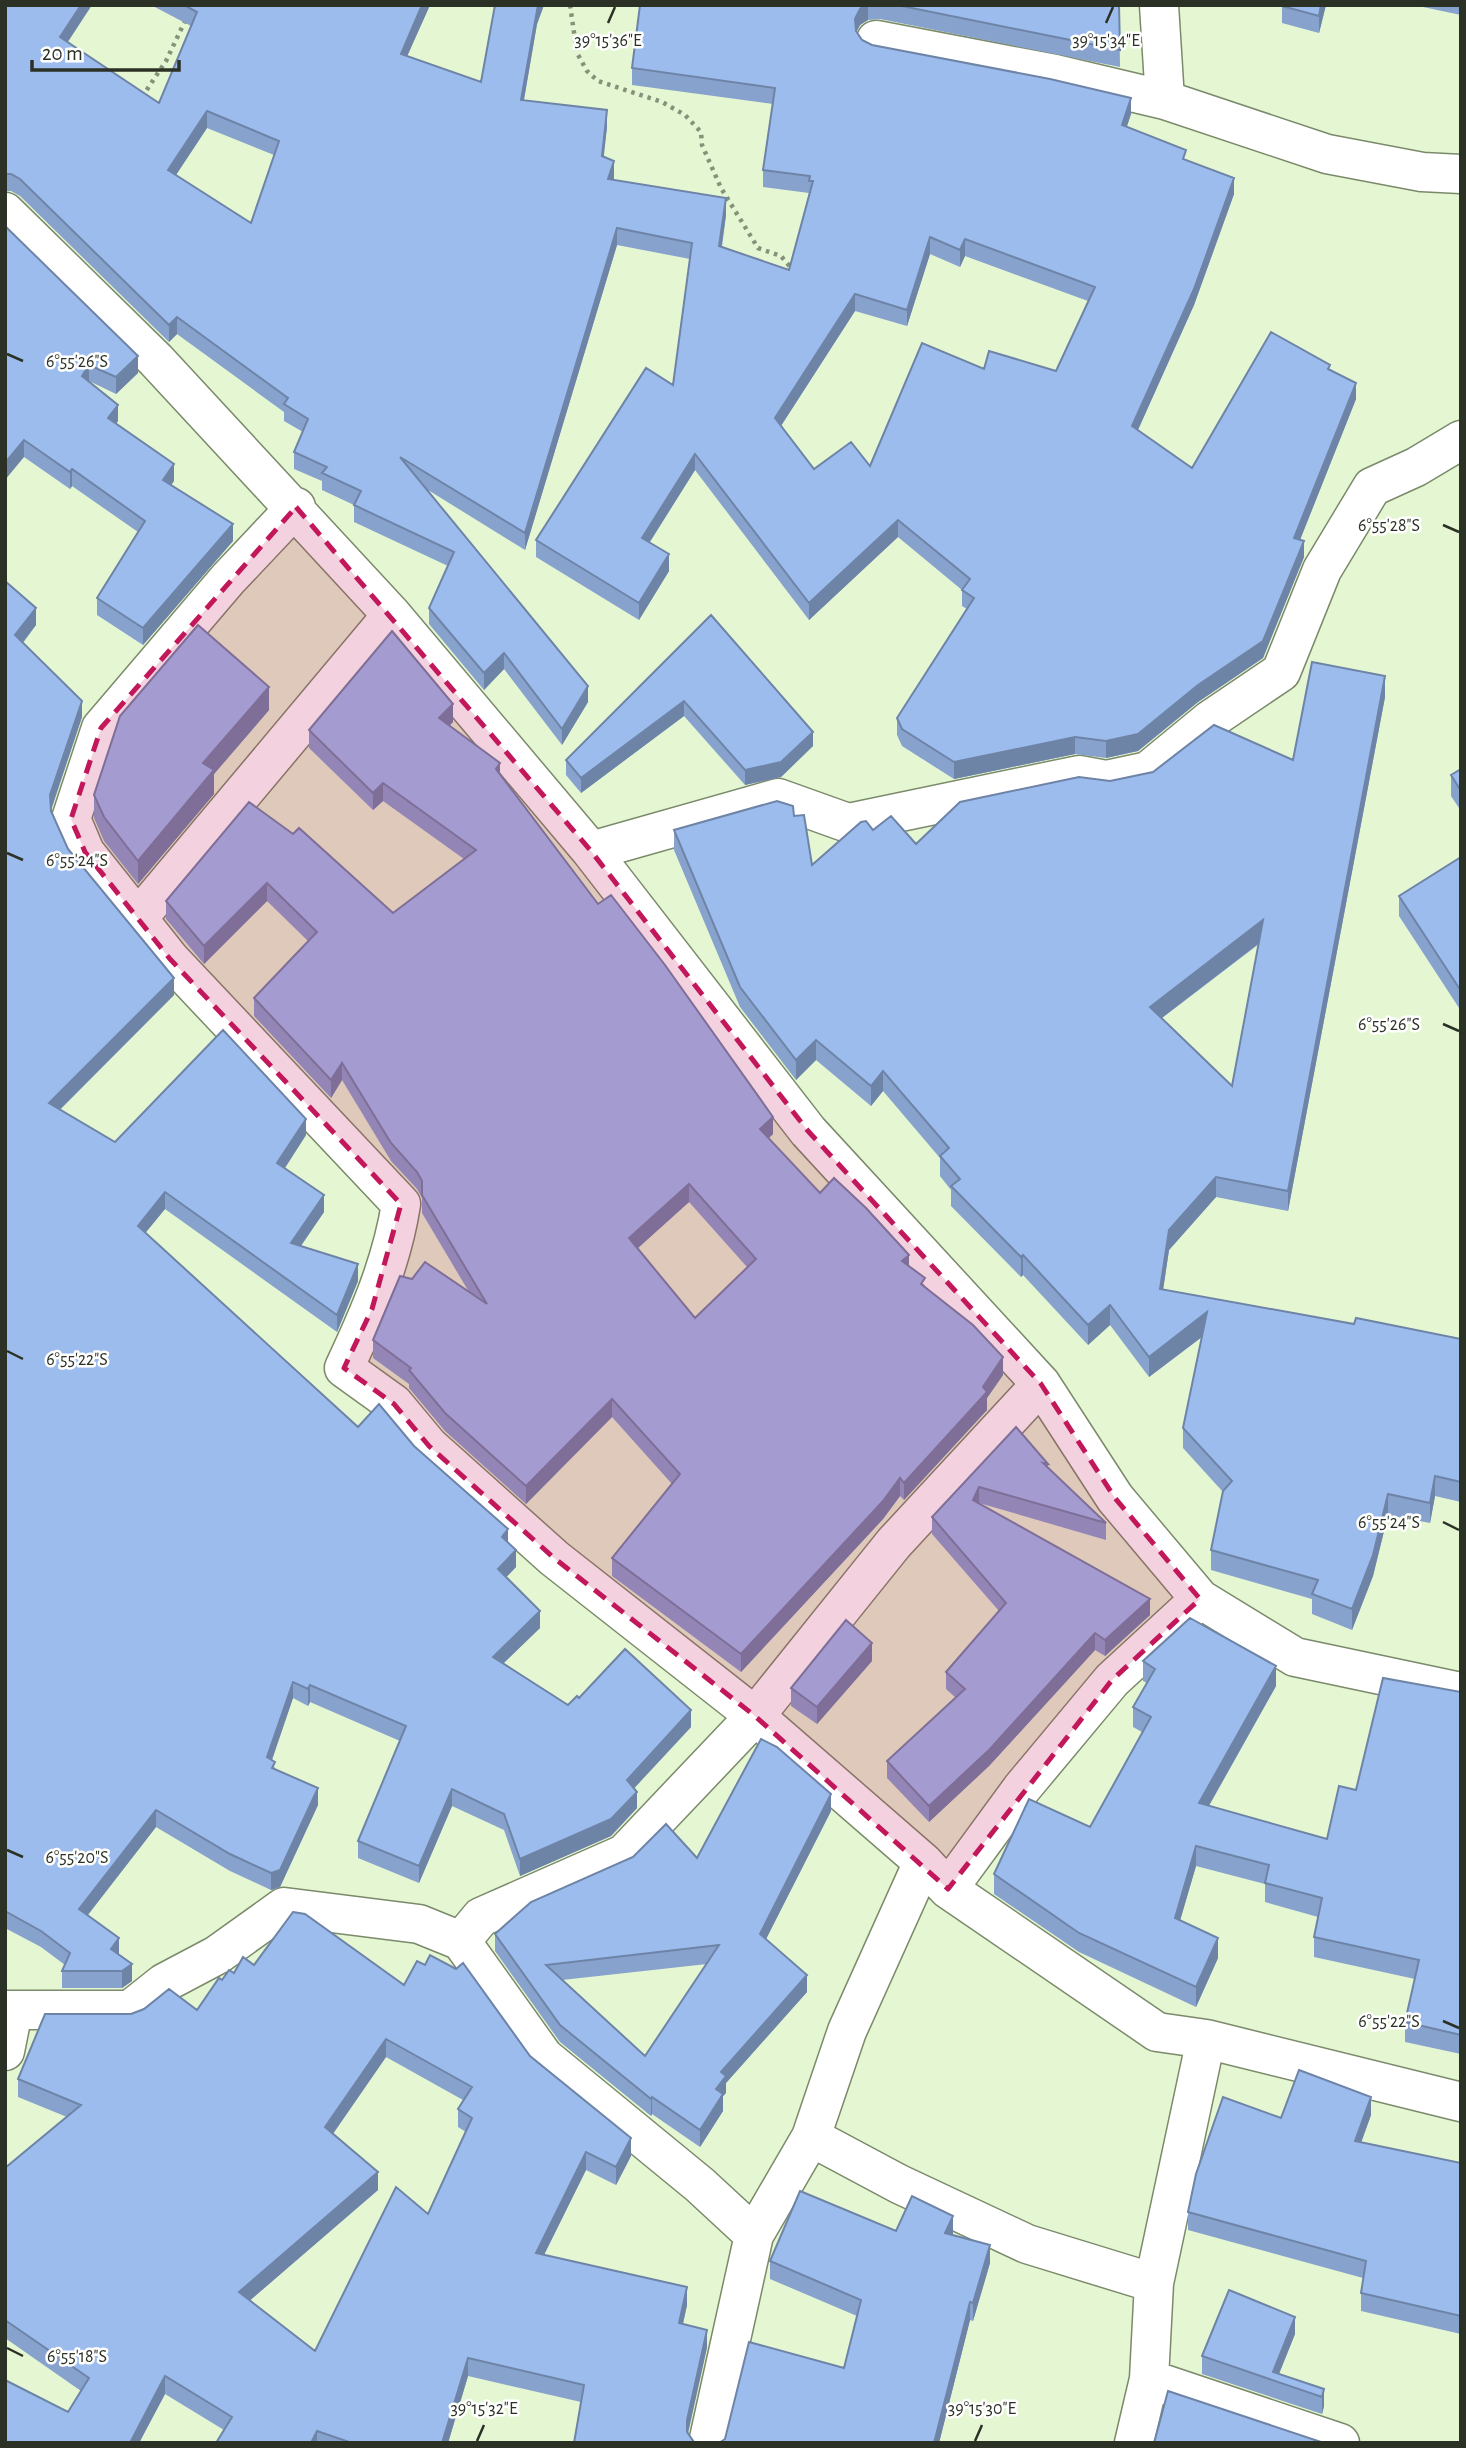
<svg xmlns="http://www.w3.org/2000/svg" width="1466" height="2448" font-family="'Alegreya Sans',sans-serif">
  <rect width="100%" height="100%" fill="#e5f6d3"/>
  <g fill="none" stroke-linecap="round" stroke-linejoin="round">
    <defs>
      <path id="street" d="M1159,5L1165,100
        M876,40L1055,74L1165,100L1327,154L1422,172L1461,174
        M5,212L156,360L392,615L591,851L808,1131L1041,1384L1115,1498L1200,1599L1295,1657L1461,1692
        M296,507L228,579L101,728L71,819L85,852L170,959L401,1204C392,1262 369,1315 344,1368L394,1404L429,1446L554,1558L755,1716L923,1862L948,1889L1157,2032L1206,2039L1461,2102
        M591,851L778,798L848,823L1079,775L1106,780L1148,771L1210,720L1281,672L1322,570L1372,487L1416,467L1461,440
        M138,918L392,615
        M948,1889L1022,1788L1112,1680L1200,1599
        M461,1941L544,2057L700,2185L754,2235
        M5,2010H130L164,1983L217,1955L284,1907L419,1924L461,1941L481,1917L624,1854L755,1716L894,1543L1041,1384
        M5,2051L13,2011
        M811,2137L899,2184L1027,2244L1154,2283
        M1149,2379L1340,2443
        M708,2443L754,2235L811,2137L847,2031L923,1862
        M1134,2443L1149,2379L1154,2283L1206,2039"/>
    </defs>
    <use href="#street" stroke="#7a8a6a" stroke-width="41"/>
    <path stroke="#869179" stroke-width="4.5" stroke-dasharray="3.5 5" stroke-linecap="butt" d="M570,5L577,53L587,71L598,81L662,102L685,115L701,132L702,145L721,188L758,248L781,256L792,269
      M142,97L166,61L186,19"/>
    <use href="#street" stroke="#fff" stroke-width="38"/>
  </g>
  <path fill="#87a2cd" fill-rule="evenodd" d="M5,5L67,42L159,103L191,26L151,5H430L407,56L481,82L495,5H544L537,24L524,100L607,127L603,157L614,178V180L726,215L722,247L789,270L809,193L763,187V170L773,104L632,85V68L640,5H1119L1120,67L880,19L868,20L860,25L856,32L862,40L872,45L1131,114L1126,127L1186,161L1234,194L1194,305L1138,430L1192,468L1330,370L1356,399L1300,540L1304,557L1263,658L1198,702L1138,751L1106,758L1075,754L954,779L902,746L897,735V718L967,609L962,606V590L898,537L809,620L695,470L650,542L669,571L639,620L536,557V540L673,385L690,259L617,245L525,550L428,490L588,702L562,745L504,669L484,690L429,624V608L448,566L354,522V505L322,490V481L294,469V452L303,432L284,421V412L177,334L169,342L20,196L11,191H5ZM207,128L274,155L251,223L176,175ZM930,254L960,267L965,256L1088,301L1056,371L984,369L870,466L814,469L781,426L855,311L907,326Z
    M1282,5H1326L1319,33L1282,23Z
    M1423,5H1461V15L1423,7Z
    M5,226L138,373L116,394L89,381L118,421L116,424L174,481L171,485L233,541L143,645L97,615V598L138,532L72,486L70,489L24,457Z
    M5,581L36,625L23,643L82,717L51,811L68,849L174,995L60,1110L115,1142L306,1135L285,1168L324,1212L301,1246L358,1281L337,1332L165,1209L145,1233L358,1427L414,1446L508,1542L516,1567L506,1577L540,1628L504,1663L568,1705L579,1698L691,1727L634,1788L637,1808L611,1836L520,1876L504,1830L452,1806L419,1883L358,1858V1841L400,1741L310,1702L308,1706L293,1698L272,1760L275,1769L318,1805L280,1887L271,1890L230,1871L156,1827L88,1915L119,1955L132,1981L122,1988H62V1971L65,1965L41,1947L5,1928Z
    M711,615L813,746L781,777L745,785L684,716L581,793L566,775V760Z
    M1385,697L1288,1211L1216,1197L1169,1250L1163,1290L1354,1324L1461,1339V1502L1435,1496L1430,1523L1388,1515L1373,1576L1352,1630L1312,1614V1599L1211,1570V1550L1223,1492L1183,1448V1428L1202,1337L1149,1377L1110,1325L1088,1345L1023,1275L1021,1277L951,1206V1190L940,1176V1158L883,1091L871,1106L816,1060L796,1080L740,1007L674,850V830L794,816L812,865L873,830L916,844L1110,781L1293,760ZM1259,944L1232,1086L1162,1018Z
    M269,710L214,774V794L138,884L104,841L94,818V795Z
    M453,722L449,726L500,775L773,1134L769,1138L820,1193L909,1266L925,1287L1003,1375L987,1398V1410L904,1500L900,1496L883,1519L741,1672L612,1576V1558L672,1484L612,1417L526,1504L445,1431L409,1388V1384L373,1358V1340L412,1279L469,1292L422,1213V1198L417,1189L391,1161L342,1080L331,1098L254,1016V998L308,941L267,901L204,964L166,919V901L249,802L393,913L464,859L383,801L373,810L309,748V730ZM689,1202L747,1267L695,1318L638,1248Z
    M1461,769V811L1451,796V775Z
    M1461,857V1011L1399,916V896Z
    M1016,1427L1048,1464V1468L1106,1523V1540L979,1503L1150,1615L1105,1656L1095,1650L989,1766L929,1822L887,1778V1761L956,1698L946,1689V1672L999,1611L932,1534V1517Z
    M872,1661L817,1724L791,1706V1688Z
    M1143,1661L1276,1686L1209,1806L1327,1839L1356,1790L1461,1692V2054L1405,2042V2022L1415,1979L1314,1957V1937L1318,1917L1265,1902V1884L1196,1866L1180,1920L1218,1958L1196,2007L1079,1952L994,1894V1874L1090,1827L1142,1732L1133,1727V1707L1147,1683L1143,1681Z
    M831,1811L766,1939L807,1992L726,2083V2093L723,2096V2111L700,2147L652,2114L651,2116L560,2042L495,1951V1934L697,1858ZM707,1964L645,2056L562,1980Z
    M254,1965L404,1985L530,2056L631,2156L616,2185L586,2170L544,2255L687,2305L683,2324L707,2348L581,2402L468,2376L448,2443H216L224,2430L165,2394L139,2443H5L68,2412L81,2391L5,2338V2168L67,2117L18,2097V2079L131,2014L197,2010L222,1980L234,1973ZM386,2057L463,2100L458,2109V2127L466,2132L428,2214L315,2351L250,2300L378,2190L333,2134Z
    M1371,2115L1361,2143L1461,2163V2334L1361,2311V2293L1363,2278L1188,2230V2212L1281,2118Z
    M896,2231L953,2234V2235L990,2263L973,2321L970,2320L939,2443H719L844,2368L857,2316L770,2279V2261Z
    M1295,2334L1279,2374L1324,2389V2406L1322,2414L1202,2374V2356Z"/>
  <path fill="#6e84a7" d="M81,5H92L60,54V37Z
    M422,5H430L401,70V54Z
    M538,5H544L537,24L521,116V100Z
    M865,5H868V20L860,25L855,35V19L860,9Z
    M1321,5H1326L1319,33V16Z
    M1131,98V114L1122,142V125Z
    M607,110V127L602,173V156Z
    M207,111V128L168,187V170Z
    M614,161V178L608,195V179Z
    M1234,178V194L1194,305L1132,443V426Z
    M726,198V215L719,263V246Z
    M617,228V245L525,550V533Z
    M930,237V254L907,326V310Z
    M965,239V256L960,267V250Z
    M855,294V311L775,435V418Z
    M177,317V334L169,342V325Z
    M138,356V373L116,394V377Z
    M89,365V381L82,376Z
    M1356,383V399L1294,555V538Z
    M118,405V421L108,435V418Z
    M24,440V457L5,480V463Z
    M695,454V470L642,554V538Z
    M174,464V481L163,497V480Z
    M72,469V486L70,489V472Z
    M898,520V537L809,620V603Z
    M233,524V541L143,645V628Z
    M1304,541V557L1263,658L1198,702L1138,751L1106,758V741Z
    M669,554V571L639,620V603Z
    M36,608V625L15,652V635Z
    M504,653V669L484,690V673Z
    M1385,676V697L1288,1211V1191Z
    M588,686V702L562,745V729Z
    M269,687V710L214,774V794L138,884V861L203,763Z
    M82,701V717L50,812V795Z
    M684,701V716L581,793V778Z
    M453,704V722L439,736V718Z
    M813,732V746L781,777L745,785V770Z
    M1075,737V754L954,779V762Z
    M500,763V780L496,769Z
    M383,783V801L373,810V793Z
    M267,883V901L204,964V946Z
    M1263,920V940L1150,1027V1007Z
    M174,978V995L49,1120V1103Z
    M816,1040V1060L796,1080V1060Z
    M342,1063V1080L331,1098V1080Z
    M883,1071V1091L871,1106V1086Z
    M773,1117V1134L760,1146V1129Z
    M306,1119V1135L277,1180V1163Z
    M1216,1177V1197L1169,1250L1160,1310V1289L1169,1230Z
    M689,1184V1202L629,1256V1238Z
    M165,1192V1209L138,1242V1226Z
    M324,1195V1212L291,1260V1243Z
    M909,1255V1273L902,1261Z
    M1023,1255V1275L1021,1277V1257Z
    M358,1264V1281L337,1332V1315Z
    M1110,1305V1325L1088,1345V1325Z
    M1207,1312V1333L1149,1377V1357Z
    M1003,1357V1375L987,1398V1410L904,1500V1483L983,1387Z
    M612,1399V1417L526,1504V1486Z
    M1435,1476V1496L1430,1523V1503Z
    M900,1478V1496L883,1519L741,1672V1654Z
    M979,1487V1503L973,1500Z
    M1388,1494V1515L1373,1576L1352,1630V1609Z
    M508,1529V1546L502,1537Z
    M516,1550V1567L498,1586V1569Z
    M1150,1599V1615L1105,1656V1640Z
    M540,1611V1628L493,1673V1657Z
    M1095,1633V1650L989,1766L929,1822V1806Z
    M872,1643V1661L817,1724V1707Z
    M1276,1666V1686L1199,1823V1803Z
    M293,1682V1698L267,1774V1757Z
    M310,1685V1702L308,1706V1689Z
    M691,1710V1727L627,1796V1780Z
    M318,1788V1805L280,1887L271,1890V1873Z
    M452,1789V1806L419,1883V1866Z
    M637,1792V1808L611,1836L520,1876V1859Z
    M831,1794V1811L760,1951V1934Z
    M156,1810V1827L79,1926V1909Z
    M1196,1846V1866L1175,1938V1918Z
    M119,1938V1955L111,1949Z
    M1218,1938V1958L1196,2007V1987Z
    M132,1964V1981L122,1988V1971Z
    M807,1975V1992L726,2083V2093L723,2096V2111L700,2147V2130L716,2089L721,2072Z
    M386,2039V2057L325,2145V2127Z
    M652,2097V2114L651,2116V2099Z
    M1371,2097V2115L1355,2159V2141Z
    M631,2138V2156L616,2185V2167Z
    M586,2152V2170L536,2271V2253Z
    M378,2172V2190L239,2310V2292Z
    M953,2216V2234L945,2250V2233Z
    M990,2245V2263L973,2321V2303Z
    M687,2287V2305L679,2341V2323Z
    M970,2302V2320L939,2443H934Z
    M1295,2317V2334L1276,2381L1273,2372Z
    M707,2330V2348L687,2438V2420Z
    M468,2358V2376L448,2443H442Z
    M165,2376V2394L139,2443H130Z
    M1324,2389V2406L1322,2414V2397Z
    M317,2431V2443H311Z"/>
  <path fill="#9dbcee" stroke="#6e84a7" stroke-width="2" fill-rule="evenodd" d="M5,5H81L60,37L159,103L197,12L184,5H422L401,54L481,82L495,5H538L521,100L607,110L602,156L614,161L608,179L726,198L719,246L789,270L813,181H809L810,176L763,170L775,88L632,68L640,5H865L860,9L855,19L856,31L862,40L872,45L1050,79L1131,98L1122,125L1186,150L1183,159L1234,178L1194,289L1132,426L1192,468L1271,332L1330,365L1328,369L1356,383L1294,538L1304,541L1263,641L1198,685L1138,734L1106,741L1075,737L954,762L902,729L897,718L974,598L962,590L970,579L898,520L809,603L695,454L642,538L669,554L639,603L536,540L646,368L673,385L692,243L617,228L525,533L400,457L588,686L562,729L504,653L484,673L429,608L454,552L354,505L361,491L322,473L327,467L294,452L308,419L284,404L288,398L177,317L169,325L20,179L11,174H5ZM207,111L279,141L251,223L168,170ZM930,237L960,250L965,239L1095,287L1056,371L989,351L984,369L922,343L870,466L851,442L814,469L775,418L855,294L907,310Z
    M897,5H1119L1120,50Z
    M1282,5H1321L1319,16L1282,6Z
    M5,226L138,356L116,377L89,365L82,376L118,405L108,418L174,464L163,480L233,524L143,628L97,598L145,521L72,469L70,472L24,440L5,463Z
    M5,581L36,608L15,635L82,701L50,795L51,811L68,849L174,978L49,1103L115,1142L223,1030L306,1119L277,1163L324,1195L291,1243L358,1264L342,1303L337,1315L165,1192L138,1226L358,1427L379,1404L414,1446L508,1529L502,1537L516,1550L498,1569L540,1611L493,1657L568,1705L577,1696L579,1698L625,1649L691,1710L627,1780L637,1792L611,1819L520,1859L504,1814L452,1789L419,1866L358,1841L406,1726L310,1685L308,1689L293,1682L267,1757L275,1762L272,1768L318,1788L280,1870L271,1873L230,1854L156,1810L79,1909L119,1938L111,1949L132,1964L122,1971H62L70,1953L41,1931L5,1911Z
    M711,615L813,732L781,762L745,770L684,701L581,778L566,760Z
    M198,625L269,687L203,763L214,770L138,861L104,817L94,795L120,716Z
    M392,631L453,704L439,718L500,763L496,769L598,904L611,895L665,965L773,1117L760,1129L820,1193L834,1178L866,1208L909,1255L902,1261L925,1278L921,1284L973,1325L1003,1357L983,1387L987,1392L904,1483L900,1478L883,1501L741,1654L612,1558L680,1474L612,1399L526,1486L445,1413L409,1370L411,1368L373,1340L400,1276L412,1279L425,1262L487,1304L422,1195V1181L417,1172L391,1143L342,1063L331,1080L254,998L317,932L267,883L204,946L166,901L249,802L293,834L299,828L393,913L476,850L383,783L373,793L309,730ZM689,1184L756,1259L695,1318L629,1238Z
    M1312,662L1385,676L1288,1191L1216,1177L1169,1230L1160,1289L1354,1324L1356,1318L1461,1339V1482L1435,1476L1430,1503L1388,1494L1373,1555L1352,1609L1312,1594L1318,1580L1211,1550L1223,1491L1232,1481L1183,1428L1207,1312L1149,1357L1110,1305L1088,1325L1023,1255L1021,1257L951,1186L960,1179L940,1156L949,1148L883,1071L871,1086L816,1040L796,1060L740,987L674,830L777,801L793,806L794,816L804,815L812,865L861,822L866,821L873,830L891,816L916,844L960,802L1079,777L1110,781L1153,772L1214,725L1293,760ZM1263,920L1232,1086L1150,1007Z
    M1461,769V791L1451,775Z
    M1461,857V991L1399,896Z
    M1016,1427L1048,1464L1043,1463L1106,1523L979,1487L973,1500L1150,1599L1105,1640L1095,1633L989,1750L929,1806L887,1761L965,1689L946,1672L1006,1603L932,1517Z
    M1190,1618L1276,1666L1199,1803L1327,1839L1339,1786L1356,1790L1383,1678L1461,1692V2035L1405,2022L1419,1960L1314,1937L1322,1898L1265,1883L1269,1865L1196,1846L1175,1918L1218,1938L1196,1987L1079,1933L994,1874L1029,1799L1090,1827L1151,1717L1133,1707L1155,1669L1143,1661Z
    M846,1620L872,1643L817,1707L791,1688Z
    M761,1739L777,1747L831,1794L760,1934L807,1975L721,2072L726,2076L716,2089L723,2094L700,2130L652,2097L651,2099L560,2025L495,1934L531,1902L633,1857L666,1824L697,1858ZM719,1945L645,2056L546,1965Z
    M293,1912L305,1914L404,1985L417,1961L425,1965L430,1955L456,1969L463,1963L530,2056L631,2138L616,2167L586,2152L536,2253L687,2287L679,2323L707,2330L687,2420V2432L694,2442L696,2443H574L584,2385L468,2358L442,2443H352L317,2431L311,2443H216L232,2417L165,2376L130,2443H5V2380L68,2412L89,2378L5,2320V2168L81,2105L18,2079L45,2014H131L144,2009L169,1989L197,2010L219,1978L222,1980L229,1970L234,1973L243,1957L254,1965ZM386,2039L472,2087L458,2109L472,2118L428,2214L396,2187L315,2351L239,2292L378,2172L325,2127Z
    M1299,2070L1371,2097L1355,2141L1461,2163V2316L1361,2293L1366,2261L1188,2212L1196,2174L1223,2097L1281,2118Z
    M800,2191L896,2231L912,2196L953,2216L945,2233L990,2245L973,2303L970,2302L934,2443H719L725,2439L749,2342L844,2368L861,2300L770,2261Z
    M1229,2290L1295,2317L1273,2372L1324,2389L1322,2397L1202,2356Z
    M1168,2391L1324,2443H1154Z"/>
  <path fill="#c2185b" fill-opacity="0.2" stroke="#c2185b" stroke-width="5" stroke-dasharray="14 9" stroke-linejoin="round" d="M296,507L591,851L808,1131L1041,1384L1115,1498L1200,1599L1112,1680L948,1889L755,1716L554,1558L429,1446L394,1404L344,1368L372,1309L401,1204L170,959L85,852L71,819L101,728Z"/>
  <path fill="none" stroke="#2b3124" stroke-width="2.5" d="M608,23L615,7M1106,23L1113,7M7,354L23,361M1443,525L1459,532M7,853L23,860M1443,1024L1459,1031M7,1351L23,1359M1443,1522L1459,1530M7,1850L23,1857M1443,2021L1459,2028M7,2348L23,2356M477,2441L484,2425M975,2441L982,2425"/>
  <g font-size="18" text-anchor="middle" fill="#2b3124" stroke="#fff" stroke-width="5" stroke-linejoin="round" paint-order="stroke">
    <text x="608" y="46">39°15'36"E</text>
    <text x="1106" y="46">39°15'34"E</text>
    <text x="77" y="367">6°55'26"S</text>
    <text x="1389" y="531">6°55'28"S</text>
    <text x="77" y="866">6°55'24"S</text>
    <text x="1389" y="1030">6°55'26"S</text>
    <text x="77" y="1365">6°55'22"S</text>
    <text x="1389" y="1528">6°55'24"S</text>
    <text x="77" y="1863">6°55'20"S</text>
    <text x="1389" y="2027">6°55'22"S</text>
    <text x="77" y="2362">6°55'18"S</text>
    <text x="484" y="2414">39°15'32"E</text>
    <text x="982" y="2414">39°15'30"E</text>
  </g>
  <rect width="1466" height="2448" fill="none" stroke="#2b3124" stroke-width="14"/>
  <path d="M32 60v10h147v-10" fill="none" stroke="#2b3124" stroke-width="3.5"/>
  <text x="42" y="60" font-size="21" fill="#2b3124" stroke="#ffffff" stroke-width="5" paint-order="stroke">20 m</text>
</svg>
